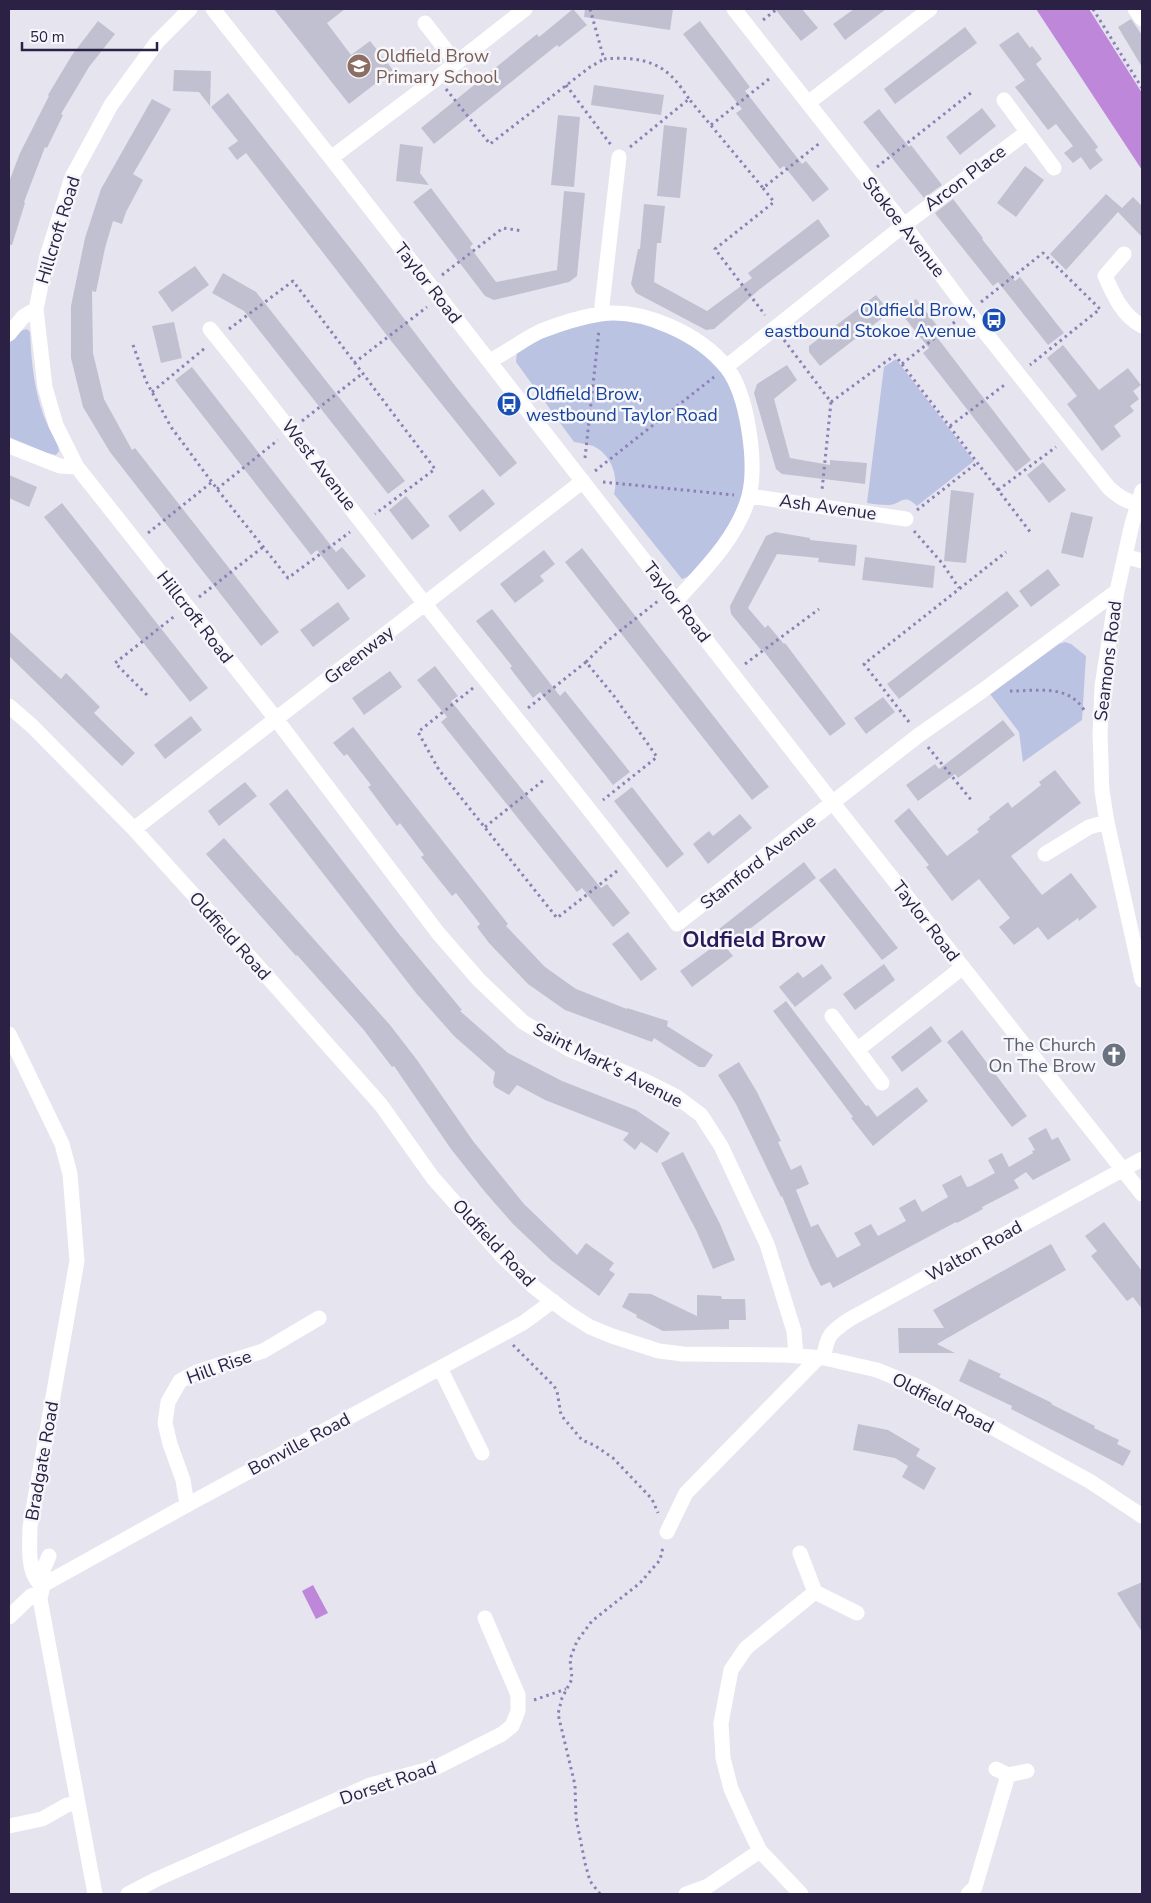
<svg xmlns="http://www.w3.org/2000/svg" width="1151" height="1903" font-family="'Nunito Sans',sans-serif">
  <rect width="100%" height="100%" fill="#e5e4ef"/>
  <path fill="#bbc3e2" d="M603,316L656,323L724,365L747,433V495L715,552L687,577L682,579L614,494C619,476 611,454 593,446C587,444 580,443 574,442L516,362L517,352L541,334Z
    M27,329L30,332C31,359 34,388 43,414C47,425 53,435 58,446L59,451L56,455L47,453L9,437V344C14,337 18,330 27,329Z
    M896,359L974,461L917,506C903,492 901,505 888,505C881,505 874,504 867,503L884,367Z
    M1065,642L1071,644L1086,656L1082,720L1023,762L1019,732L990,694L1059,644Z"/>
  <path fill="#bf87da" d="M1036,9H1089L1142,93V170Z
    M313,1585L328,1613L316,1619L302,1591Z"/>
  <path fill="#c1c0d1" d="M274,9H345L327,23L351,55L370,41L393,70L349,104Z
    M573,9L587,25L559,47L557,45L434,144L421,128L537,34L539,37Z
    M585,9H673L670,30L584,17Z
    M775,9H802L818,28L801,41Z
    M854,9H886L845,40L833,24Z
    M1131,19L1142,35V67L1118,27Z
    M98,21L115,34L89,67L61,114L63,115L47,148L45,147L24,202L25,203L12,245H9V182L20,153L49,96L48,95L72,55Z
    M700,21L750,87L745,91L802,164L806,161L829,189L813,202L784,166L780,169L736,113L742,109L683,34Z
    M965,27L977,43L895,104L884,89Z
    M1018,32L1030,48L1032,46L1042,59L1036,64L1098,147L1095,150L1103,160L1090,170L1081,157L1073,163L1064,153L1073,146L1056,124L1048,130L1015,87L1025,80L999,45Z
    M174,70L211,71L210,106L199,92L173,91Z
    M594,85L664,95L661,115L591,105Z
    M228,93L361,262L453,383L517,463L500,477L392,342L246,153L237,160L228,148L238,141L211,107Z
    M152,99L171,109L133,174L143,180L126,212L122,224L113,221L105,248L96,292L92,291L93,353L104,399L132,450L135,448L279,632L261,646L110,452L83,407L71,358V306L85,238L101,189Z
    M982,108L996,126L960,155L946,137Z
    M879,109L909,147L911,145L942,185L924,198L863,122Z
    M558,115L580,117L574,187L551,185Z
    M664,125L687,128L680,198L657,196Z
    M400,144L423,147L420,173L429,185L396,181Z
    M1025,166L1044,180L1016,217L997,203Z
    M431,188L473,244L470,247L496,282L557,270L564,191L585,193L577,276L569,282L494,300L485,296L413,202Z
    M1106,194L1122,208L1120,210L1133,197L1142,206V237L1118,212L1066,270L1050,254Z
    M953,199L983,238L982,239L1015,281L1020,277L1064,333L1048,345L998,282L993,286L937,216L935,213Z
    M644,204L665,206L661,243H657L654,282L707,311L752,278L748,273L818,219L830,236L760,289L714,329L706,330L636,293L631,284L638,249H640Z
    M195,266L209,285L172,312L158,292Z
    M223,273L256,292L405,481L388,494L244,311L212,293Z
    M876,295L890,312L820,366L809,352V346Z
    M916,299L939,328L933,332L1031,460L1016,472L923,353L929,348L900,312Z
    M174,322L182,358L161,363L152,326Z
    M1063,345L1099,390L1128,368L1141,385L1133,391L1139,399L1130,406L1134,411L1114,426L1121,436L1102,451L1067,404L1077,396L1047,358Z
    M787,365L797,380L774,399L790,458L830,465V460L867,463L865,484L782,474L776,469L754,393L757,384Z
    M192,367L336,552L342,547L366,576L348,590L317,550L311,555L175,380Z
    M1043,462L1066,490L1049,503L1027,475Z
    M9,475L37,487L29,507L9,498Z
    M483,489L495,504L460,532L448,516Z
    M951,490L974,493L966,563L944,561Z
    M406,496L430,526L412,540L389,510Z
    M62,503L208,688L190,702L44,517Z
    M1071,512L1093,517L1083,558L1061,553Z
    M775,532L810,538V540L857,545L855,566L818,562L819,558L777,554L748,608L765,628L768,625L784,644L785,643L846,724L830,736L762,649L761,650L731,614L730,606L766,536Z
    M582,548L769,787L752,800L565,562Z
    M544,550L555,564L540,576L544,581L515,603L500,584Z
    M865,557L935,566L933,588L862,580Z
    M1048,569L1060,585L1031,607L1019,591Z
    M1007,591L1019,606L899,699L887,684Z
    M338,602L350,619L313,647L300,630Z
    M492,609L560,696L565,691L630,772L613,785L540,692L533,698L510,668L512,666L476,621Z
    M9,631L61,679L66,673L100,707L94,713L135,753L122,766L9,656Z
    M435,666L458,696L451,701L601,888L607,884L630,913L613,927L582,888L577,892L441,722L447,717L417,680Z
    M390,671L402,687L364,715L352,698Z
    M883,697L895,712L866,734L854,718Z
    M191,716L202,730L165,759L154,745Z
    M1003,720L1015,735L958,778L955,774L918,801L906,785L935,764L939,769Z
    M353,727L508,924L506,926L545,967L576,989L627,1009V1008L668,1021L667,1026L713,1055L705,1067H699L654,1038L652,1042L565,1010L528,984L489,943L477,927L480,924L456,893L452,896L432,871L421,857L424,855L400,823L397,826L368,787L371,785L347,754L344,756L333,743Z
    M1055,770L1081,803L1011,856L1042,895L1071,873L1097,907L1079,921L1078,918L1048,940L1038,927L1014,945L999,927L1010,918L979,879L952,901L926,867L929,865L894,821L909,808L947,856L979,832L977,829L990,819L989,817L1008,802L1012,808L1013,807L1041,785L1039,782Z
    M245,782L257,796L219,826L208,811Z
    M632,787L684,854L667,868L614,801Z
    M287,789L399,934L462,1010L460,1011L508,1053L562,1081L636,1110L670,1133L657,1153L641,1142L635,1150L623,1140L629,1133L545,1100L517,1085L509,1095L495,1087L493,1083L495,1072L454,1036L416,993L269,804Z
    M740,814L752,828L708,864L693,844L709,831L713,836Z
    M224,838L390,1025L417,1060L473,1141L524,1204L577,1255L586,1243L614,1263L609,1270L615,1274L599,1296L552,1261L513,1224L485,1192L451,1149L394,1066L392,1067L363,1029L297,955L296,956L206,854Z
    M804,862L816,878L730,944L719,929Z
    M835,868L898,948L882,960L819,880Z
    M628,932L657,969L641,981L612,944Z
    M721,941L733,956L692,987L680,971Z
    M822,964L832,978L795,1007L779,987L798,972L803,978Z
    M884,964L895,980L855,1010L843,994Z
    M786,1001L866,1106L868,1105L877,1117L917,1087L928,1101L873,1146L851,1118L853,1117L773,1011Z
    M931,1026L942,1041L902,1072L891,1057Z
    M962,1030L1027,1116L1012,1127L947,1042Z
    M739,1062L757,1092L781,1141L778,1142L791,1170L801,1165L809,1184L796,1190L811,1227L818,1224L837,1258L861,1245L854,1233L871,1224L878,1236L906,1221L899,1208L915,1199L922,1212L948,1197L942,1185L961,1175L967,1187L971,1186L995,1173L988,1160L1002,1153L1009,1167L1033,1153L1032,1151L1035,1150L1028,1138L1046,1128L1052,1140L1058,1137L1071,1160L1033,1180L1026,1172L1014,1180L1019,1188L982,1207L983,1209L957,1223L956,1222L833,1288L830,1282L821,1286L811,1267L782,1196L781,1197L736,1104L718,1075Z
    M683,1152L720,1224L735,1260L713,1269L697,1232L661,1163Z
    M1104,1222L1142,1271V1309L1133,1297L1127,1301L1091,1256L1097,1251L1085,1236Z
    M1051,1244L1066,1270L937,1344L955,1353H899L898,1328H944L933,1310Z
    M629,1293L651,1294L697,1316V1295L721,1296L722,1299H745L746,1320H729V1329L663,1331L636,1317L637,1315L622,1307Z
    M969,1359L1001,1374L999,1377L1052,1403L1051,1404L1095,1426L1094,1428L1119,1440L1117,1444L1131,1451L1123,1466L1011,1409L1012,1406L959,1381Z
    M858,1424L888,1430L920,1449L916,1456L936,1468L924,1490L902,1477L908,1466L895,1458L853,1450Z
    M1142,1582V1632L1117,1593Z"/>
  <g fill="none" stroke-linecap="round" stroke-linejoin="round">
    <path stroke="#8c81b6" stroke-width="3" stroke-dasharray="2.5 4" stroke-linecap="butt" d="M590,9L604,59C626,57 651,58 669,74C677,81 683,90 689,99
      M1093,9L1142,88
      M763,20L777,9
      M566,85L611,145
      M446,89L490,144L590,67L604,59
      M711,125L769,79
      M630,147L689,99L763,188L821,142
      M877,167L972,92
      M763,188L774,202L715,249L765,315
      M442,275L503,228L523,231
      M981,302L1043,253L1100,309L1030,365
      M229,329L293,281L435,469L375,514
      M784,340L831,402L822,490
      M133,345L146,381L171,427L217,489L288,578L350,532
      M354,363L427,307
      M902,364L956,321
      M152,392L205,348
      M831,402L895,355L1031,533
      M302,421L363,373
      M950,426L1007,383
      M585,458L599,330
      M595,471L714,377
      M603,482L734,495
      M217,489L278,440
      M998,490L1056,447
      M917,510L977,463
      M914,531L942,563L959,588
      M148,533L212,482
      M199,597L263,547
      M586,662L606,642L658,601
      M745,664L819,609
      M473,688L418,732L439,770L557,918L617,871
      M1010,691C1037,691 1068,684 1084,710
      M147,695L115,663L176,615
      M528,708L586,662L614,696L657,757L603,800
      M909,722L864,664L1006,552
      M928,747L972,801
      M485,827L545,779
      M513,1345L554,1386L557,1391L561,1415L582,1440L594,1445L613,1458L652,1499L658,1513
      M534,1700L566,1689
      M600,1894L590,1881L585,1863L576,1818L575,1785L558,1714L562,1698L572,1679L570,1659L577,1641L592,1621L640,1583L660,1560L663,1547"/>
    <path stroke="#fff" stroke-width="15" d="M190,9L157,42L111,105L72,177L47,256L36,309L45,387L56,425L77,467L276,719L438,933L479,980L523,1022L569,1049L647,1082L677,1097L701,1115L721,1146L767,1244L794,1331L796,1356
      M213,9L331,158L833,803L1142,1194
      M734,9L904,225L968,311L1109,488C1117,495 1128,504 1139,503
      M1135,9L1142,19
      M425,23L456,63
      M1004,100L1054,168
      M808,103L930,9
      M331,158L437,78L525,9
      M1124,254L1105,276C1114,296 1122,315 1142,326
      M601,314L619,157
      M210,329C283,419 353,512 425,604C509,711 597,815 677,924L919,735L982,691L1117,591
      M9,334L23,317L36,309
      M489,361C507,353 523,339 541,331C559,324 581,317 600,314C643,308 700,334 727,368C748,395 757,464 749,496C738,537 704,570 676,601
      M726,367L904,225L1027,132
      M9,446L60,466L77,467
      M1142,491L1132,524L1117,591L1102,686L1100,734L1102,791L1107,822L1142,980
      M749,496L906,519
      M1125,556L1142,561
      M9,706L32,726L134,829L257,965L381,1105L433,1178L502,1256L534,1287L568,1313L590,1327L612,1336L659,1351L683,1354L785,1355L824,1358L877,1370L921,1388L1091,1482L1142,1516
      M134,829L583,481
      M1045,854L1089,827L1107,822
      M832,1016L882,1083
      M9,1034L62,1144L70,1174L77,1261L30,1527C30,1544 26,1576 43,1585
      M857,1050L963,967
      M824,1358C826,1335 832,1331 850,1319L1142,1159
      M440,1368L482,1453
      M187,1505L183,1480L170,1444L165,1423L168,1402L180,1381L197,1372L263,1351L319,1318
      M667,1532L686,1493L819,1357
      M800,1553L815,1592L857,1613
      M38,1582L49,1556
      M43,1585L187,1505L523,1323L553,1301
      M43,1585L40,1599L95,1894
      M9,1617L31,1596L41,1592
      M996,1769L1008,1775L1027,1771
      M9,1826L42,1819L67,1805L77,1803
      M128,1894L157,1879L370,1785L437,1767L502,1734L512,1726L518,1711V1695L485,1618
      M686,1894L708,1886L760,1851
      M801,1894L760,1851L746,1822L731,1789L723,1758L721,1723L731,1670L746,1648L815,1592
      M968,1894L975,1887L1008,1775"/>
  </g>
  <defs>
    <symbol id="school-disc" viewBox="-11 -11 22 22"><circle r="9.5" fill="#8d6e63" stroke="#f6f6fb"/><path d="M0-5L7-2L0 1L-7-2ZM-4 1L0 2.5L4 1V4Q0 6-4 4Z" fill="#fff"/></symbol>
    <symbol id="bus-disc" viewBox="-11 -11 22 22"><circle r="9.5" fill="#1a4fb4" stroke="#f6f6fb"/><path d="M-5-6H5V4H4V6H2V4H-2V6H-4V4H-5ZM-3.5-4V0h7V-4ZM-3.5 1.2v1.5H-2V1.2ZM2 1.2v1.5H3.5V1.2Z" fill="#fff"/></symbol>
    <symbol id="church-disc" viewBox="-11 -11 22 22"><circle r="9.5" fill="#6b7280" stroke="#f6f6fb"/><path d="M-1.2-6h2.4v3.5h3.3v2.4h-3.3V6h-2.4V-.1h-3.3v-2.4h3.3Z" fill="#fff"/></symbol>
  </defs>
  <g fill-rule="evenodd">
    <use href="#school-disc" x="345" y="52" width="28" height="28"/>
    <use href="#bus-disc" x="980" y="306" width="28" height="28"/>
    <use href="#bus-disc" x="495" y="390" width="28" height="28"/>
    <use href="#church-disc" x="1100" y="1041" width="28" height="28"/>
  </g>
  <g text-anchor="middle" stroke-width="5" stroke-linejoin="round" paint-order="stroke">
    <g font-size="18" fill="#785e54" stroke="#f6f6fb" text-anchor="start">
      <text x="376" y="62">Oldfield Brow<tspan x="376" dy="21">Primary School</tspan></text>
    </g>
    <g font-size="18" fill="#2a2144" stroke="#f6f6fb">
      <text transform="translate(965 178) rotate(-37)" y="6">Arcon Place</text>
      <text transform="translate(904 227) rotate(52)" y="6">Stokoe Avenue</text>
      <text transform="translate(58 230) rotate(-73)" y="6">Hillcroft Road</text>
      <text transform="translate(428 283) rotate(52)" y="6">Taylor Road</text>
      <text transform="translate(319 465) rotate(52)" y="6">West Avenue</text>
      <text transform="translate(828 507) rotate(8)" y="6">Ash Avenue</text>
      <text transform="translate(677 602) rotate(52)" y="6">Taylor Road</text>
      <text transform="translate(195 617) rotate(52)" y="6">Hillcroft Road</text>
      <text transform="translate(359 655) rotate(-38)" y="6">Greenway</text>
      <text transform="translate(1108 661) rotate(-83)" y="6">Seamons Road</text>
      <text transform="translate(758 862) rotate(-38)" y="6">Stamford Avenue</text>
      <text transform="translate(926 921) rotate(52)" y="6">Taylor Road</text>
      <text transform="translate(230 936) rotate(48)" y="6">Oldfield Road</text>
      <text transform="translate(608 1065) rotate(27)" y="6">Saint Mark's Avenue</text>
      <text transform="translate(494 1243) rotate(47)" y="6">Oldfield Road</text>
      <text transform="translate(974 1251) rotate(-29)" y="6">Walton Road</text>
      <text transform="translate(219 1367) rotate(-20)" y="6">Hill Rise</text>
      <text transform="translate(943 1403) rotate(27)" y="6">Oldfield Road</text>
      <text transform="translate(299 1444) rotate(-28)" y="6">Bonville Road</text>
      <text transform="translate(42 1461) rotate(-80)" y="6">Bradgate Road</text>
      <text transform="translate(388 1783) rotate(-19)" y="6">Dorset Road</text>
    </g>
    <g font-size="18" fill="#164399" stroke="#f6f6fb" text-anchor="end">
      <text x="976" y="316">Oldfield Brow,<tspan x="976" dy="21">eastbound Stokoe Avenue</tspan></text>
      <text x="526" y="400" text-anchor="start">Oldfield Brow,<tspan x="526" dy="21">westbound Taylor Road</tspan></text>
    </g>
    <g font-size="18" fill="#5b616d" stroke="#f6f6fb" text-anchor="end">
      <text x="1096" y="1051">The Church<tspan x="1096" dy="21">On The Brow</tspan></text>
    </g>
    <g font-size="22" font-weight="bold" fill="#2b1a59" stroke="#f6f6fb">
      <text x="754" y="947">Oldfield Brow</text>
    </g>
  </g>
  <rect width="1151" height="1903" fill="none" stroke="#2a2144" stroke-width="20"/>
  <path d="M22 42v8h135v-8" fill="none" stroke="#2a2144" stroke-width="2.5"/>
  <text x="30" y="42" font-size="15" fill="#2a2144" stroke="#f6f6fb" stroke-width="4" paint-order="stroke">50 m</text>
</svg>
